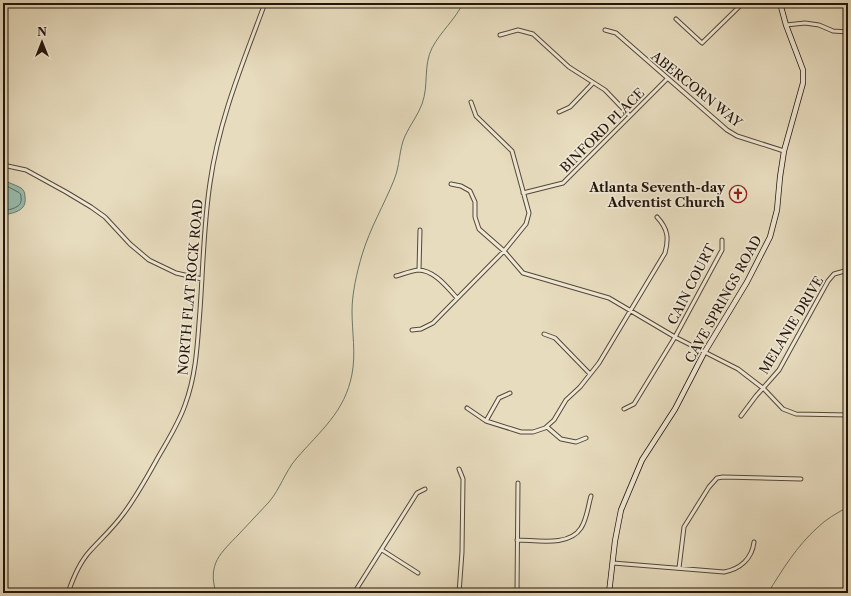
<svg xmlns="http://www.w3.org/2000/svg" width="851" height="596" font-family="'Libre Caslon Text',serif">
  <rect width="100%" height="100%" fill="#e7dcbe"/>
  <filter id="stains"><feTurbulence type="fractalNoise" baseFrequency=".005" numOctaves="4"/><feColorMatrix values="0 0 0 0 .2 0 0 0 0 .09 0 0 0 0 .02 0 0 0 .5 -.17"/></filter>
  <radialGradient id="worn" r=".72"><stop offset=".6" stop-color="#630" stop-opacity="0"/><stop offset="1" stop-color="#630" stop-opacity=".3"/></radialGradient>
  <path fill="#97bcad" stroke="#69796c" d="M3,180C9,183 16,185 21,188C24,190 25,193 25,197C27,211 14,213 3,215Z"/>
  <g fill="none" stroke-linecap="round" stroke-linejoin="round">
    <path stroke="#5d685c" stroke-width="1" d="M3,184C8,187 13,189 18,192C20,193 21,194 21,197C23,208 11,209 3,211"/>
    <path stroke="#69796c" stroke-width="1" d="M3,9L4,3
      M216,593C207,563 221,553 239,534C249,523 259,513 269,502C280,489 285,472 296,459C320,431 345,412 352,374C356,353 352,332 352,311C352,293 357,272 362,255C370,228 384,205 394,180C400,166 399,149 405,136C410,125 418,115 422,104C429,85 423,66 432,48C441,31 455,20 463,3
      M768,593C782,570 797,546 817,528C826,519 837,513 848,507"/>
    <defs>
      <path id="street" d="M676,19L702,43L743,3
        M786,25L805,23L819,25L833,31L848,32
        M605,30L616,33L727,130L737,136L784,151
        M500,35L518,30L533,34L569,67L605,90L630,116
        M559,112L570,107L593,83
        M3,165L26,170L66,192L91,207L105,217L130,244L149,260L176,273L202,279
        M451,184L461,186L470,191L475,202V217L479,229L504,251L523,273L609,298L675,337L738,369L764,389L783,409L796,414L848,415
        M523,193L563,183L667,79
        M419,270L420,230
        M396,276C403,274 411,271 418,270C434,270 447,287 457,298
        M412,330L421,329L433,323L504,251L526,224L529,213L512,151L476,116L471,102
        M544,334L555,338L590,374
        M467,408L486,421L521,432H533L545,428L554,420L566,400L580,387L599,363L665,253C669,238 668,229 657,217
        M624,409L634,404L675,337L722,250V240
        M741,416L756,396L779,370L828,281L834,274L848,270
        M486,421L499,398L510,393
        M547,427L561,439L576,442L586,438
        M517,540C536,540 569,547 581,528C587,519 588,506 591,496
        M382,550L418,573
        M613,563L724,572C740,569 752,559 754,542
        M679,568L684,527L709,487L717,478L723,477L801,479
        M459,590L481,593
        M68,593C73,578 79,563 90,551C102,538 114,527 124,513C136,497 146,479 156,461C166,443 178,425 185,405C195,378 197,351 199,323C203,276 203,229 210,183C219,119 243,63 265,3
        M354,593L417,493L425,489
        M459,593L462,552L463,479L459,469
        M517,593L518,483"/>
      <path id="secondary" d="M609,593L615,541L621,510L642,460L675,409L704,353L747,282L770,237L777,210L780,177L784,151L803,83V70L786,25L780,3"/>
    </defs>
    <use href="#street" stroke="#544738" stroke-width="5"/>
    <use href="#secondary" stroke="#23150b" stroke-width="6"/>
    <use href="#street" stroke="#efe8d5" stroke-width="3"/>
    <use href="#secondary" stroke="#efe8d5" stroke-width="4.5"/>
  </g>
  <defs>
    <symbol id="church-ring" viewBox="-11 -11 22 22"><circle r="9.5" fill="#efe8d5" stroke="#8f2418" stroke-width="1.5"/><path d="M-1.2-6h2.4v3.5h3.3v2.4h-3.3V6h-2.4V-.1h-3.3v-2.4h3.3Z" fill="#8f2418"/></symbol>
  </defs>
  <g fill-rule="evenodd">
    <use href="#church-ring" x="728" y="184" width="20" height="20"/>
  </g>
  <g text-anchor="middle" stroke-width="3.5" stroke-linejoin="round" paint-order="stroke">
    <g font-size="13" fill="#23150b" stroke="#efe8d5">
      <text transform="translate(697 89) rotate(39)" y="5">ABERCORN WAY</text>
      <text transform="translate(602 130) rotate(-45)" y="5">BINFORD PLACE</text>
      <text transform="translate(691 284) rotate(-63)" y="5">CAIN COURT</text>
      <text transform="translate(190 287) rotate(-85)" y="5">NORTH FLAT ROCK ROAD</text>
      <text transform="translate(723 299) rotate(-61)" y="5">CAVE SPRINGS ROAD</text>
      <text transform="translate(791 325) rotate(-59)" y="5">MELANIE DRIVE</text>
    </g>
    <g font-size="13" font-weight="bold" fill="#23150b" stroke="#efe8d5" text-anchor="end">
      <text x="725" y="192">Atlanta Seventh-day<tspan x="725" dy="15">Adventist Church</tspan></text>
    </g>
  </g>
  <rect width="851" height="596" fill="none" stroke="#e7dcbe" stroke-width="16"/>
  <rect x="4" y="4" width="843" height="588" fill="none" stroke="#23150b" stroke-width="2"/>
  <rect x="8" y="8" width="835" height="580" fill="none" stroke="#23150b"/>
  <g transform="translate(42 42)" stroke="#efe8d5" stroke-width="3" paint-order="stroke">
  <path d="M0-3L7 15L0 10L-7 15Z" fill="#23150b"/>
  <text y="-6" font-size="11" font-weight="bold" text-anchor="middle" fill="#23150b">N</text>
  </g>
  <rect width="100%" height="100%" filter="url(#stains)"/>
  <rect width="100%" height="100%" fill="url(#worn)"/>
</svg>
